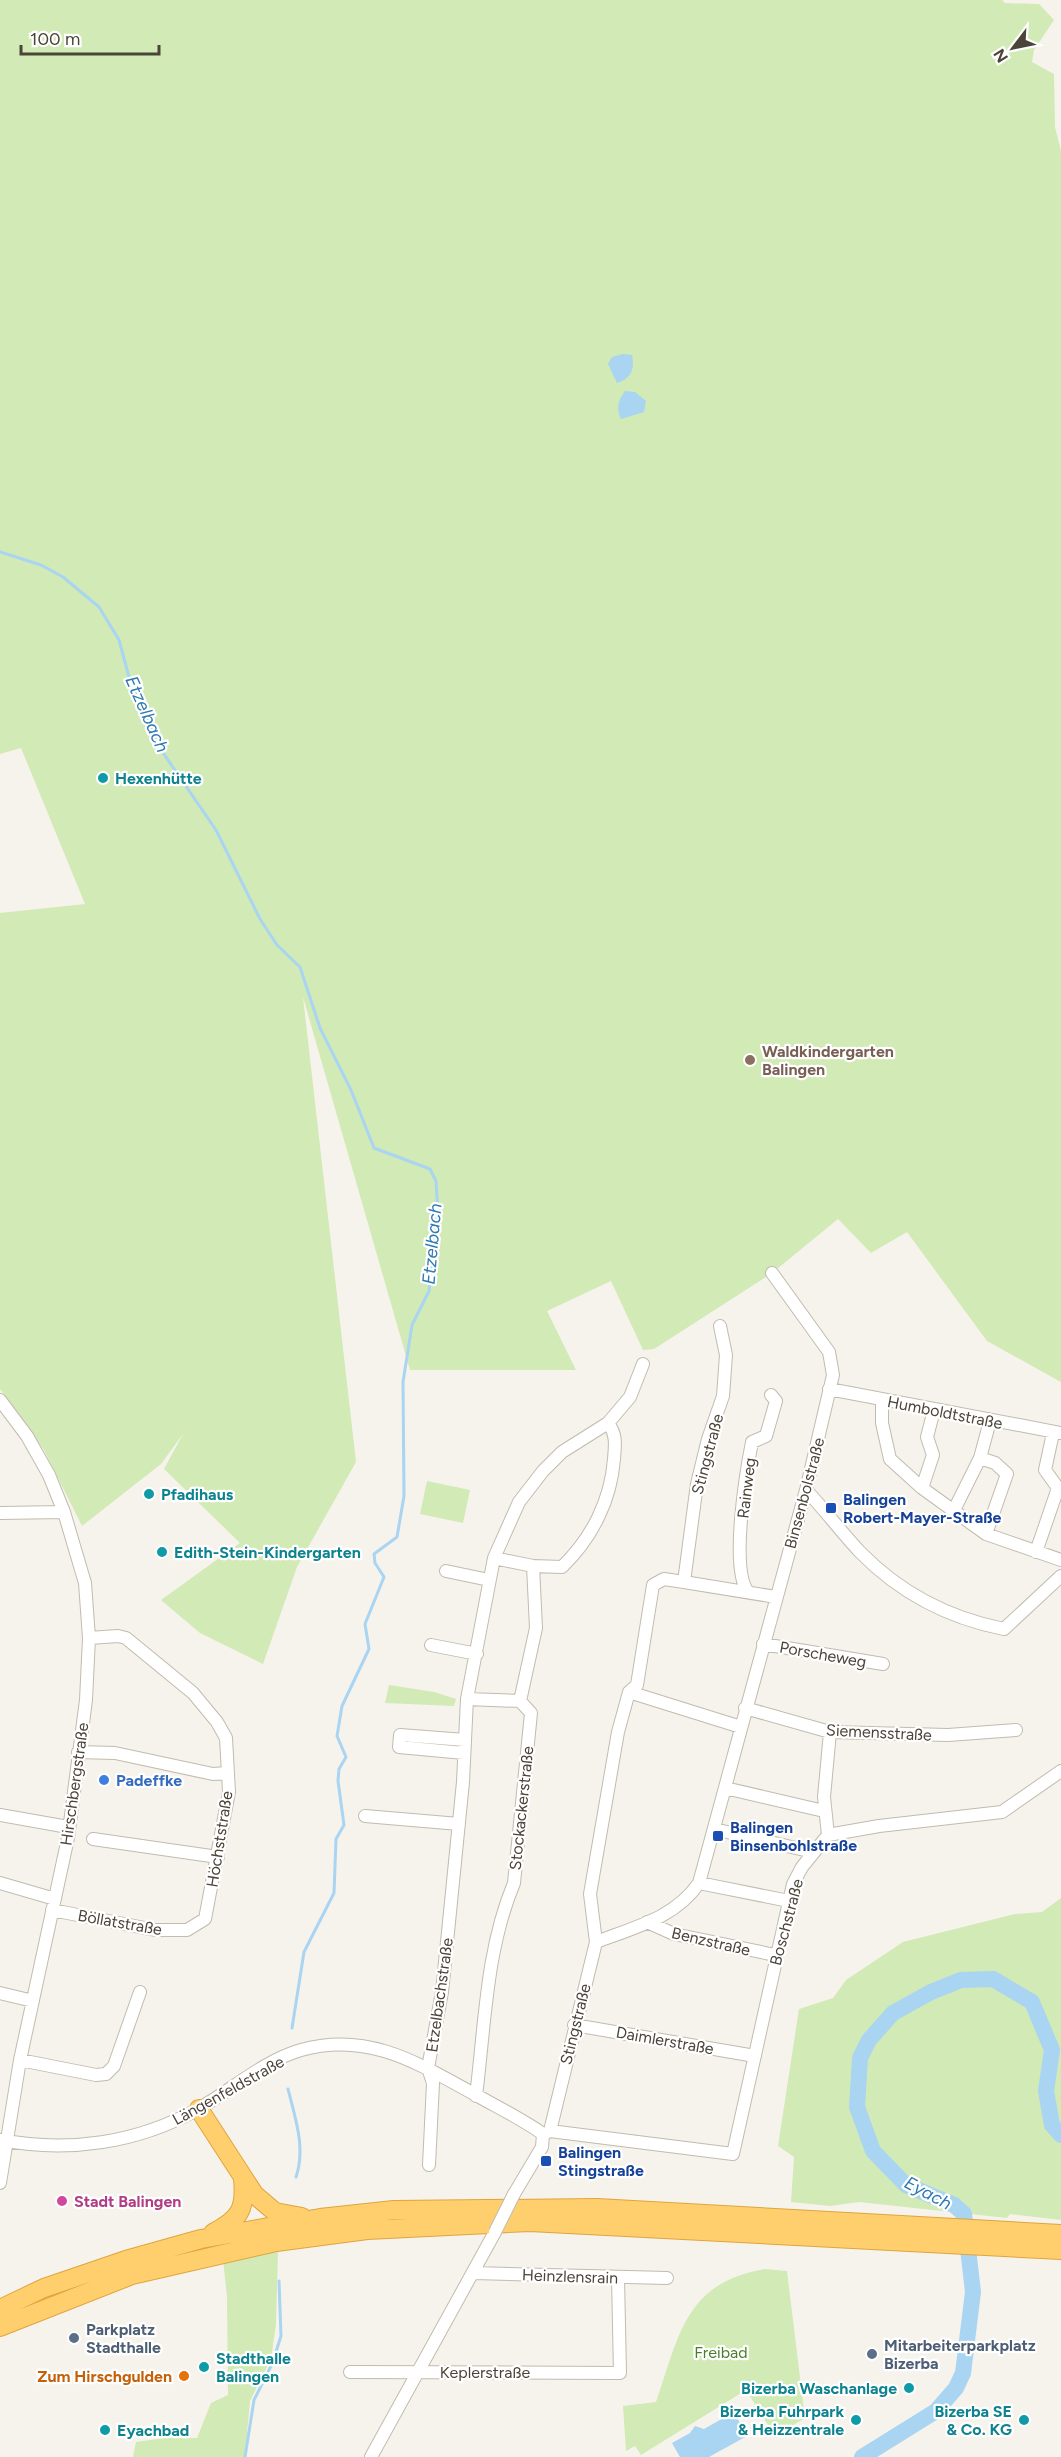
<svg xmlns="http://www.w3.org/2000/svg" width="1061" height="2457" font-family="Figtree,sans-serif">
  <rect width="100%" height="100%" fill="#f6f3ec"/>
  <path fill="#d2eab5" d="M0,0H1002L1005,3L1039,4L1054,20L1034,50L1032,62L1054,74L1055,127L1061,151V1382L987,1341L907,1232L871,1253L838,1219L772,1273L654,1349L643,1350L611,1281L547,1311L576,1370H410L303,997L356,1462L297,1567L263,1664L200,1633L161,1600L240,1543L164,1469L183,1434L161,1464L82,1526L44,1450L0,1389V913L85,904L21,748L0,754Z
    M427,1481L470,1490L463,1523L420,1514Z
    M389,1685L434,1692L456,1699L454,1706L385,1703Z
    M1061,1898V2220L1010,2214L1007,2218L859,2202L830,2206L791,2202L794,2157L778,2146L799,2009L833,1998L846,1980L903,1942L1015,1914L1042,1912Z
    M278,2252L276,2324L271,2359L250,2401L245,2457H133L136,2442L165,2438H197L211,2403L228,2395L227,2297L223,2259Z
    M765,2269L787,2271L805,2418L775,2436L746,2390L641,2455L635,2446L626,2451L623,2406L656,2402C679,2336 685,2282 765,2269Z"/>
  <path fill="#a9d4f2" d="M623,354L632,355C635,370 631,378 617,383L608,364L612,357Z
    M625,391L635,392L646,401L644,412L621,419C616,407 618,401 625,391Z
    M734,2412L747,2436L709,2457H680L672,2443L690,2433L695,2426L704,2429Z"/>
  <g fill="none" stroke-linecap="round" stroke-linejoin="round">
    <path stroke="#a9d4f2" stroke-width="3" d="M0,552L41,565L63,577L99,607L119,640L129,677L157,744L216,830L260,919L277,945L300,967L320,1028L351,1090L374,1148L430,1169L436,1181L438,1214L429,1291L412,1325L403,1382L404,1496L397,1537L374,1554L375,1563L384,1577L365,1624L369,1649L342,1706L337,1736L346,1757L339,1769L338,1781L344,1825L336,1839L334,1893L304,1952L292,2028
      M288,2089C295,2117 306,2148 296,2177
      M245,2457L254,2400L272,2364L281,2336L279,2281"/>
    <path stroke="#a9d4f2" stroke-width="16" d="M862,2457L936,2411L956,2388L963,2373L973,2292L964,2214L954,2205L906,2185L873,2151L857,2107L860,2058L869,2040L893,2013L931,1992L961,1980L993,1979L1032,2002L1052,2050L1046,2091L1052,2125L1061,2135"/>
    <defs>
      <path id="minor" d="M829,1389L1061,1433
        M0,1400L27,1436L49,1475L64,1512L85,1583L89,1638L86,1700L68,1838L20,2060L0,2183
        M882,1400V1423L890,1459L922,1488L986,1534L1061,1560
        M608,1423L630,1397L643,1364
        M980,1458L995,1463L1007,1474L986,1534
        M922,1488L933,1455L927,1437L934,1410
        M806,1490C825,1510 841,1532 860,1552C900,1593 948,1618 1004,1629L1061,1576
        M953,1512L980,1458L990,1421
        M0,1513L64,1512
        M1036,1552L1058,1488L1045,1470L1053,1433
        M494,1558L533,1566
        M446,1571L489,1580
        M684,1582L776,1597
        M748,1592C730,1569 746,1472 752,1442L766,1436L776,1401L771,1395
        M763,1644L883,1664
        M431,1645L477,1654
        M629,1692L741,1727
        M745,1708L830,1732L948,1735L1016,1730
        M78,1752L115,1753L213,1774L227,1773
        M464,1753L399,1747L400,1735L465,1740
        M725,1788L824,1811
        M0,1815L68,1827
        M365,1816L459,1824
        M714,1829L813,1852
        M828,1835L824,1797L830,1732
        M93,1839L218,1857
        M0,1883L55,1899
        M699,1883L789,1901
        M52,1910L155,1930H187L205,1919L229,1792L226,1738L217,1722L193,1693L126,1638L118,1636L89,1638
        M647,1922L674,1934L775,1955
        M596,1942C635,1927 675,1918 699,1883L806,1490L833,1375L829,1352L772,1273
        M0,1993L33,2001
        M574,2025L755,2056
        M20,2060L96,2075L106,2074L114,2066L140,1992
        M476,2096C485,2024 486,1950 514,1883L531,1713L520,1701
        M550,2131L596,1942L590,1894L618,1732L629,1692L637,1685L653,1585L664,1579L684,1582L697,1484L708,1439L723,1396L726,1355L720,1326
        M544,2134L550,2131L733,2154L793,1884L802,1867L828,1835L879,1826L1002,1812L1061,1771
        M0,2140C68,2153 138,2143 198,2109C232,2090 263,2061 301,2050C369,2031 419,2064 476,2095C499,2108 522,2119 543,2134
        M429,2165L433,2083L428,2068L442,1992L463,1782L467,1699L494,1558L519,1502L543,1471L562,1452L608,1423C617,1435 615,1445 614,1459C611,1500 592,1538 562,1567L533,1566L536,1628L520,1701L467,1699
        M514,2194L542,2147L543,2134
        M474,2273L667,2278
        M350,2372L620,2373L618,2278
        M371,2457L495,2232"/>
      <path id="highway" d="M199,2109L254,2194L275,2212L302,2217
        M213,2233C240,2219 246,2209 243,2179
        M0,2309L44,2288L126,2260L201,2239L320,2218L394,2210L597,2208L1061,2234
        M0,2327L132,2275L276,2242L367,2230L530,2222L1061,2250"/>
    </defs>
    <use href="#minor" stroke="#c2bbae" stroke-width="14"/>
    <use href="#highway" stroke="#e0a43c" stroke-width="20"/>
    <use href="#minor" stroke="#fff" stroke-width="12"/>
    <use href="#highway" stroke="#ffcf6e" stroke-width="18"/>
    <defs>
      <path id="minor-bridge" d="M495,2232L514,2194"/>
    </defs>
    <use href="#minor-bridge" stroke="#c2bbae" stroke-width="14" stroke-linecap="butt"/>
    <use href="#minor-bridge" stroke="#fff" stroke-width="12"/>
  </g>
  <g fill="#0f9aa8" stroke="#fff" stroke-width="2">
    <circle cx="103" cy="778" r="6"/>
    <circle cx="149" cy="1494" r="6"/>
    <circle cx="162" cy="1552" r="6"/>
    <circle cx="204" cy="2367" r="6"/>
    <circle cx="909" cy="2388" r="6"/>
    <circle cx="856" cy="2420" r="6"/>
    <circle cx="1024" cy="2420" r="6"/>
    <circle cx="105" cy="2430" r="6"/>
  </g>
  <circle fill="#8d6e63" stroke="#fff" stroke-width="2" cx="750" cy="1060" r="6"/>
  <g fill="#1a4fb4" stroke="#fff" stroke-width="2">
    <rect x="825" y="1502" width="12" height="12" rx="3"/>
    <rect x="712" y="1830" width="12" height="12" rx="3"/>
    <rect x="540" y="2155" width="12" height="12" rx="3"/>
  </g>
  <circle fill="#3f7fe0" stroke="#fff" stroke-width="2" cx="104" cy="1780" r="6"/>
  <circle fill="#d1479c" stroke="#fff" stroke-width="2" cx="62" cy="2201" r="6"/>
  <g fill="#5c6f8a" stroke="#fff" stroke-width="2">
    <circle cx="74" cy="2338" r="6"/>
    <circle cx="872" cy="2354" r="6"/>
  </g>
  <circle fill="#e8710a" stroke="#fff" stroke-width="2" cx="184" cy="2376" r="6"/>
  <g text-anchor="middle" stroke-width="4.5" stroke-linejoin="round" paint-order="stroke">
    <g font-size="16" font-weight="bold" fill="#0d838f" stroke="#fff" text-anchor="start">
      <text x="115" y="784">Hexenhütte</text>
      <text x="161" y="1500">Pfadihaus</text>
      <text x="174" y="1558">Edith-Stein-Kindergarten</text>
      <text x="216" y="2364">Stadthalle<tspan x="216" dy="18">Balingen</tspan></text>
      <text x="897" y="2394" text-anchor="end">Bizerba Waschanlage</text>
      <text x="844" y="2417" text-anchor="end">Bizerba Fuhrpark<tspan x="844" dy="18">&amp; Heizzentrale</tspan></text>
      <text x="1012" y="2417" text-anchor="end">Bizerba SE<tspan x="1012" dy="18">&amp; Co. KG</tspan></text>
      <text x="117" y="2436">Eyachbad</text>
    </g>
    <g font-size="16" font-weight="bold" fill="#785e54" stroke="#fff" text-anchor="start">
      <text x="762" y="1057">Waldkindergarten<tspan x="762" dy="18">Balingen</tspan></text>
    </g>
    <g font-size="16" fill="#4b4439" stroke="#fff">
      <text transform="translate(945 1412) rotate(11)" y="6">Humboldtstraße</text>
      <text transform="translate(707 1454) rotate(-75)" y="6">Stingstraße</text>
      <text transform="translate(746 1488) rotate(-83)" y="6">Rainweg</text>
      <text transform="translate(804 1493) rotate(-75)" y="6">Binsenbolstraße</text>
      <text transform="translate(823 1654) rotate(10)" y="6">Porscheweg</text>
      <text transform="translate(879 1732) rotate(3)" y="6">Siemensstraße</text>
      <text transform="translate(74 1784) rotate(-82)" y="6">Hirschbergstraße</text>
      <text transform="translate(521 1808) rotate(-84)" y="6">Stockackerstraße</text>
      <text transform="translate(219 1839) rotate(-81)" y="6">Höchststraße</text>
      <text transform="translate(120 1922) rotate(10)" y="6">Böllatstraße</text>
      <text transform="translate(786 1922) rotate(-75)" y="6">Boschstraße</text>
      <text transform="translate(711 1941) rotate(13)" y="6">Benzstraße</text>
      <text transform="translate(439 1995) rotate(-82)" y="6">Etzelbachstraße</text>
      <text transform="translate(575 2024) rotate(-76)" y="6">Stingstraße</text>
      <text transform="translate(665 2040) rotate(10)" y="6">Daimlerstraße</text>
      <text transform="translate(228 2090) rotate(-29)" y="6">Längenfeldstraße</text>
      <text transform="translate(570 2276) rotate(2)" y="6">Heinzlensrain</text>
      <text x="485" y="2378">Keplerstraße</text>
    </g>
    <g font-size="16" font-weight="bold" fill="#164399" stroke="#fff" text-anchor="start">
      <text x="843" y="1505">Balingen<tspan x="843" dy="18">Robert-Mayer-Straße</tspan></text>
      <text x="730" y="1833">Balingen<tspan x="730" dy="18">Binsenbohlstraße</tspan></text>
      <text x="558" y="2158">Balingen<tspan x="558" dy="18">Stingstraße</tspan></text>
    </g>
    <g font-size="16" font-weight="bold" fill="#366cbe" stroke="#fff" text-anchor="start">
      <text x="116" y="1786">Padeffke</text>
    </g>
    <g font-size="16" font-weight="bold" fill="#b23c85" stroke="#fff" text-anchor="start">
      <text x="74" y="2207">Stadt Balingen</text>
    </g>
    <g font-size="16" font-weight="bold" fill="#4e5e75" stroke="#fff" text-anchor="start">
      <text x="86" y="2335">Parkplatz<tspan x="86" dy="18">Stadthalle</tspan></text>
      <text x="884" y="2351">Mitarbeiterparkplatz<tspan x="884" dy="18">Bizerba</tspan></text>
    </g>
    <g font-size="16" fill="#4a7f2a" stroke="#fff">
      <text x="721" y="2358">Freibad</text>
    </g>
    <g font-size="16" font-weight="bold" fill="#c56008" stroke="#fff" text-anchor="end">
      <text x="172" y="2382">Zum Hirschgulden</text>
    </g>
    <g font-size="18" font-style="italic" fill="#2e7ab2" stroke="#fff">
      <text transform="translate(147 714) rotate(66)" y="6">Etzelbach</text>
      <text transform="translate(432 1244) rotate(-85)" y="6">Etzelbach</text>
      <text transform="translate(928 2193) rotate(28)" y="6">Eyach</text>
    </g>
  </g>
  <g transform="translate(1013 48) rotate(238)" stroke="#ffffff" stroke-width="4.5" paint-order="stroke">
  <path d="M0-4.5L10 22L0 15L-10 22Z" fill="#4b4439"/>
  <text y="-9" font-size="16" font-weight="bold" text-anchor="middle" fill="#4b4439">N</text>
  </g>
  <path d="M21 45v9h138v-9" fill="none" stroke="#4b4439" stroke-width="3"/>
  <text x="30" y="45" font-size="18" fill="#4b4439" stroke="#ffffff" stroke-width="4.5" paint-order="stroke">100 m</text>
</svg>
